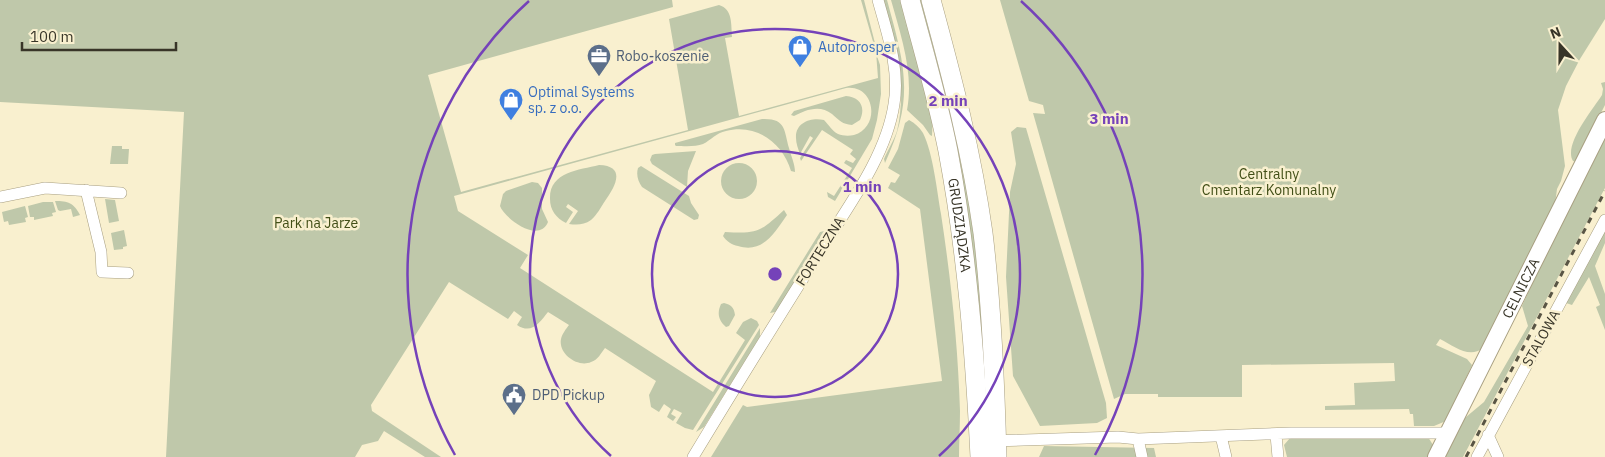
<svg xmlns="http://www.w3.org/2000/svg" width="1605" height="457" font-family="'IBM Plex Sans',sans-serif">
  <rect width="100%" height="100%" fill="#f9f0cf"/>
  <path fill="#bfc8aa" d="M0,0H672L673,7L428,75L461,192L688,130L669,19L719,5C733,9 731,25 732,37L725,38L739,116L878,78L876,52L861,0H864L878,55L877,56L880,65L881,94L877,120L872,139L835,201L828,197L827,192L834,196L852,168L844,163L846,160L853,163L856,159L850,154L853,150L822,130L801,161L800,158L813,138L810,136L800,154C798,149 796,143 796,138C795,122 812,117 824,120C829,125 832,131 838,134C843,136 849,136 854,135C881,127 875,84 846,88L454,196L458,211L528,255L520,268L713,392L745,340L736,333L743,322L751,318L757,321L759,325L693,430L685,428L676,423L682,413L674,409L671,414L676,417L673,421L667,417L671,409L664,404L659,412L651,407L649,395L656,381L605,348C601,353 598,360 591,362C578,368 558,354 561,339C562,334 566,329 569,325L548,312C540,322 532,335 517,325L522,317L514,311L508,319L449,282L371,405L372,411L441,457H425L384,431L378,441L362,445L355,457H166L184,112L0,102Z
    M883,0H887C905,66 915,98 885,163L884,159C888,150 894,140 897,131C908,85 894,43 883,0Z
    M891,0H903L933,112L932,136L930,135L923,125L907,110C914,73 901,36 891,0Z
    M917,0H925L962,152L980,267L988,403Z
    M1000,0H1605V19L1580,59L1566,86L1558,110L1565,166L1561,181L1557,189L1555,204L1483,348C1469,359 1454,346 1440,339L1436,345L1467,359L1472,365L1446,421L1434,426H1414L1413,414H1410L1409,409L1325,410V406L1355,405L1354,383L1395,381L1394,363L1242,365V397H1158V394H1125L1114,399L1033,113L1045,114L1043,105L1029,101Z
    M1605,82V105L1576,162L1573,161C1563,145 1593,109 1602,95L1603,89L1601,83Z
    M846,96C860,97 866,107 860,120L852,125C842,124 840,121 832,114C820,104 805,110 794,116L791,115L794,111Z
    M762,119C786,118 784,130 789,148C791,156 795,164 795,172L791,171C783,143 756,123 726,131C716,133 711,140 703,144C696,147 684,146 676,146L675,145V143Z
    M909,120C915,123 919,127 923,133C933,153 937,191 941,214C951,280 958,345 960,411C960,427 959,442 959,457H711L743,405L747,407L942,381L920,209L888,188L891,182L895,183L900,175L888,168L898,149L905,123Z
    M1017,127L1026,128L1106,403L1107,418L1097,423L1040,426L1013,376L1006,277L1010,192L1016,164L1011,132Z
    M1605,136V188L1463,457H1442L1460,422L1484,402L1528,326L1522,306L1576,189Z
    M112,146H122V149H129L128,164H110Z
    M696,151L688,171L687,187L652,164L650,160L652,155L655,154Z
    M721 181a18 18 0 1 1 36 0a18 18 0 1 1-36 0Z
    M599,165C627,166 615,187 605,201C601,207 597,215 591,220C584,225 577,225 569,224L578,211L568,204L566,207L573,212L566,223C556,218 550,210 550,199C549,172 579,170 599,165Z
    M641,166L689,196L691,203L699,215L698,219L694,220L642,187C638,181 636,175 638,168Z
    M532,182L538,183L542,188V209L548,222C539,244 505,219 500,206L503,194L506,191Z
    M105,199L115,200L119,221L109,223Z
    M55,201C68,201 74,203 80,215L73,217L71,209L60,211L58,210Z
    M43,202H53L56,212L52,213L53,216L34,220V217H30L28,206Z
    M25,206L28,217L25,218L26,222L9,225L8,221L4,222L2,212Z
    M784,210L787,215C775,232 763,254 738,246C732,245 726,241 723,236L725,232C758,234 760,232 784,210Z
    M1605,228V243L1595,266L1605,294V330L1596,307L1600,305L1589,277L1572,305L1566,303Z
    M124,230L127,246L123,247V249L114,250L111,233Z
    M824,231L825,232L779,307L775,312L770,313L820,232Z
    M724,303C731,305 734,307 735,315L729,326L726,327C718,320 717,313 721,304Z
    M760,328V337L704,427L696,432Z
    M1428,437L1433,445L1428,457H1287L1284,445L1290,438Z
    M1044,446L1154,448L1156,457H1039Z"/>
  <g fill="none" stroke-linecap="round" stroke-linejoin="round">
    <defs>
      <path id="street" d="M86,190L101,252L102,272L128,273
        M0,197L45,188L121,193
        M1276,435L1278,457
        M1488,435L1498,457
        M1221,436L1226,457
        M1138,439L1142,457
        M990,441L1118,437L1138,439L1291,433H1448
        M693,457C733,391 773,326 814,261C843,213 886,159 894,104C900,69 887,33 878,0
        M1477,457L1605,220"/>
      <g id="secondary">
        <path id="s1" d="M1436,457L1605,120"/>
      </g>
      <g id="primary">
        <path id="s2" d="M910,0C923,50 938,100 948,151C967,252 975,355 980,457"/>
        <path d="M931,0C952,77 972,154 983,233C992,307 995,382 997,457"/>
      </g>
    </defs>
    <use href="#street" stroke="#a89f81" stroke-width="12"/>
    <use href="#secondary" stroke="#a89f81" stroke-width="18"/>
    <use href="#primary" stroke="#a89f81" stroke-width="20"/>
    <use href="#street" stroke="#fff" stroke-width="11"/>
    <use href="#secondary" stroke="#fff" stroke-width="16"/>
    <use href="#primary" stroke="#fff" stroke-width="19"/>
    <path stroke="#595545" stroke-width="3" stroke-dasharray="6 6" stroke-linecap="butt" d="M1466,457L1605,191"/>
  </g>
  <g fill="none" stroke="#7542b9" stroke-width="2.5">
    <circle cx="775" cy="274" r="123"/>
    <path d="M611 456A245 245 0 1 1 939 456"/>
    <path d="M455 455A368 368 0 0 1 529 1M1021 1A368 368 0 0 1 1095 455"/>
  </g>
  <defs>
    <symbol id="shop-pin" viewBox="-11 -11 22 30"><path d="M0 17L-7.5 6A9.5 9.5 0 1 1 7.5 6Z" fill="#3f7fe0" stroke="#f9f0cf"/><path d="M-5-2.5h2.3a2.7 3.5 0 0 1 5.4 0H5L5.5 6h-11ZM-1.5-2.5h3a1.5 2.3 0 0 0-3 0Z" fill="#fff"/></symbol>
    <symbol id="office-pin" viewBox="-11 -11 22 30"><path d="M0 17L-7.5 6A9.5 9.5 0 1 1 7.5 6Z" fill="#5c6f8a" stroke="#f9f0cf"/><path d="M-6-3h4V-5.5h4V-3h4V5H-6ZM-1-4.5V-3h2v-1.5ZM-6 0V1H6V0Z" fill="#fff"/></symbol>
    <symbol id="civic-pin" viewBox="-11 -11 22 30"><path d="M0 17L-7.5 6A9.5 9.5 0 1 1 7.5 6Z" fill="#5c6f8a" stroke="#f9f0cf"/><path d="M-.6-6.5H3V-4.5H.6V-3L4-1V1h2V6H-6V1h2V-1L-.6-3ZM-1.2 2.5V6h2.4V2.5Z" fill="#fff"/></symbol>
  </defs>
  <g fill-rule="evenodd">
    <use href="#shop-pin" x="786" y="33" width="28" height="38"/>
    <use href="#office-pin" x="585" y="42" width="28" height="38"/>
    <use href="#shop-pin" x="497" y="86" width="28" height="38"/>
    <use href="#civic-pin" x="500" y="381" width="28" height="38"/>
  </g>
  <g text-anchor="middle" stroke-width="5" stroke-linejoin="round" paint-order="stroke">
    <g font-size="14" fill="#366cbe" stroke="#f9f0cf" text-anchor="start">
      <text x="818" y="52">Autoprosper</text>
      <text x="528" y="97">Optimal Systems<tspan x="528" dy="16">sp. z o.o.</tspan></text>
    </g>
    <g font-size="14" fill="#4e5e75" stroke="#f9f0cf" text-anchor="start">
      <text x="616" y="61">Robo-koszenie</text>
      <text x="532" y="400">DPD Pickup</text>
    </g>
    <g font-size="14" fill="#424f17" stroke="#f9f0cf">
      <text x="1269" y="179">Centralny<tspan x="1269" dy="16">Cmentarz Komunalny</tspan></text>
      <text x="316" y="228">Park na Jarze</text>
    </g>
    <g font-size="14" fill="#383528" stroke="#f9f0cf">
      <text dy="5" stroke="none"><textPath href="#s2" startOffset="231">GRUDZIĄDZKA</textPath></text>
      <text transform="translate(820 251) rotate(-58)" y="5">FORTECZNA</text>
      <text dy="5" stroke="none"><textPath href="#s1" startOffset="189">CELNICZA</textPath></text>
      <text transform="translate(1541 338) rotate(-61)" y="5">STALOWA</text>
    </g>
  </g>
  <circle cx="775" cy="274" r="8" fill="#7542b9" stroke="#f9f0cf" stroke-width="2.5"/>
  <g font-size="15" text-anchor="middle" font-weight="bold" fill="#7542b9" stroke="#f9f0cf" stroke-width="5" stroke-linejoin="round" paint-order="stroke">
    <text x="948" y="106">2 min</text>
    <text x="1109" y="124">3 min</text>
    <text x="862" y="192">1 min</text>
  </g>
  <g transform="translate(1560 45) rotate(339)" stroke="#f9f0cf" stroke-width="4" paint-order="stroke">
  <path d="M0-4L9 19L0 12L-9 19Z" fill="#383528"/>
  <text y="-8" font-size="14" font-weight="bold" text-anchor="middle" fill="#383528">N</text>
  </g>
  <path d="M22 42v8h154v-8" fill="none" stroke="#383528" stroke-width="2.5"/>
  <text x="30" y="42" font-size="15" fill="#383528" stroke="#f9f0cf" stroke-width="4" paint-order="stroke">100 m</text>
</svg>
